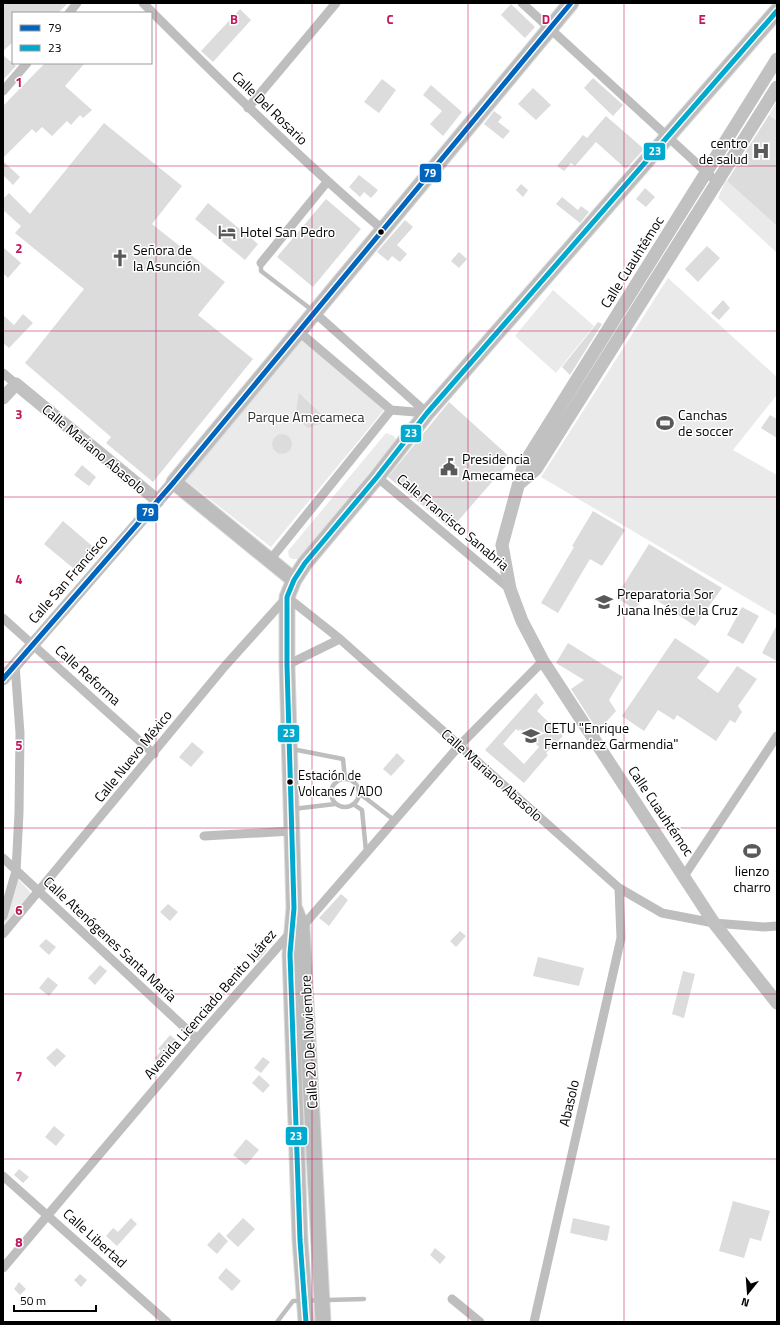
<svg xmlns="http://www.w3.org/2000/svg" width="780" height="1325" font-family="'Titillium Web',sans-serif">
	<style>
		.green { fill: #eaeaea }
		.building { fill: #dcdcdc; fill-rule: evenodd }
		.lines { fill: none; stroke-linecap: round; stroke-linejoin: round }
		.primary-casing { stroke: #dbdbdb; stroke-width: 17 }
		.lane { stroke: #bebebe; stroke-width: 4.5 }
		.street { stroke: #bebebe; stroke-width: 9 }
		.secondary { stroke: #c1c1c1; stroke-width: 13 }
		.primary { stroke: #bdbdbd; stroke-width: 15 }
		.bus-1-casing { stroke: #fff; stroke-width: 8 }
		.bus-2-casing { stroke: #fff; stroke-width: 8 }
		.bus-1 { stroke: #0065bd; stroke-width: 5 }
		.bus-2 { stroke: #00a9ce; stroke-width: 5 }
		.grid { fill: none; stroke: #c2185b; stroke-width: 1; stroke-opacity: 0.55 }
		.bus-dot { fill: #000; stroke: #fff; stroke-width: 1.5 }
		.labels { text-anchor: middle; stroke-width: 3; stroke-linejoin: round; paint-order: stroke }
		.bus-label { font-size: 13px; fill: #000; stroke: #fff; text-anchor: start }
		.street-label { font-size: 14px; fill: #000; stroke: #fff }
		.poi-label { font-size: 14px; fill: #000; stroke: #fff; text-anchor: start }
		.park-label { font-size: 14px; fill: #2f2f2f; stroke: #fff }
		.grid-label { font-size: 13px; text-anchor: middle; font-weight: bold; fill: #c2185b; stroke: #fff; stroke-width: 3; stroke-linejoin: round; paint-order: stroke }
		.line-badge { stroke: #fff; stroke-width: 1.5 }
		.badge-label { font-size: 11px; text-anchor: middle; font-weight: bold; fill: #fff }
	</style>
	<rect width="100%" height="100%" fill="#fff"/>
	<path class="green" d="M777,101v20l-8,-6z
		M726,180l51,46v27l-59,-55z
		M668,278l109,99 -1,19 -43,54 44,25v141l-236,-139z
		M553,290l41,36 -38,47 -41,-37z
		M299,337l85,73 -113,137 -87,-68z
		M386,433l8,3 2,4 -98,119h-6l-3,-2 -1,-6z
		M17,878l16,17 -30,37v-11z"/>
	<path class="building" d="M3,3h65l-10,10h-45v29l-10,9z
		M511,4l24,23 -10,11 -24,-23z
		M240,9l11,11 -38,42 -12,-11z
		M3,55l13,11 -13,14z
		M45,63h40l-20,23 27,24 -9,8 -3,-3 -9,10 -4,-4 -15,15 -10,-9 -6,6 -4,-4 -29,29v-52z
		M593,78l30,27 -10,11 -29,-28z
		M382,79l14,11 -17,23 -15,-11z
		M431,85l31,27 -19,24 -13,-12 12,-13 -19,-16z
		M533,88l18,17 -15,15 -18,-16z
		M494,111l8,6 -4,5 12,9 -7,8 -19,-15z
		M769,115l8,6v105l-50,-45z
		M606,116l38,33 -18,20 -30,-27 -21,24 -4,-3 -7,8 -7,-5 26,-31 4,3z
		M104,123l78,63 -30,38 73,58 -27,33 55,44 -100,123 -47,-39 5,-6 -86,-74 59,-74 -69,-56 6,-7 -18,-16v-11l6,-6 21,21z
		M3,161l17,16 -7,8 -10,-10z
		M359,175l19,15 -7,8 -7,-6 -4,5 -11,-10z
		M521,184l7,6 -5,7 -7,-7z
		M645,188l10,9 -9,10 -10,-8z
		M562,197l16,13 3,-4 8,6 -9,11 -24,-19z
		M326,199l35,30 -48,58 -36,-30z
		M208,203l50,41 -13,16 -50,-41z
		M405,220l8,7 -16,18 10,9 -7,8 -8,-6 -4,5 -11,-9z
		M707,246l13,12 -22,24 -13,-13z
		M3,247l18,16 -13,15 -5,-5z
		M459,252l8,7 -8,9 -8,-7z
		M723,300l7,8 -11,12 -8,-7z
		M23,314l10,9 -24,25 -6,-5v-28l11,10z
		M598,322l4,2 -32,51 -8,-8z
		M299,393l29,28 -20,7 -13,-11z
		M449,402l63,57 -61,70 -63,-52z
		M770,415l7,4v19l-16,-10z
		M272 444a10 10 0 1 1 20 0a10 10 0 1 1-20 0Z
		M82,465l14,12 -7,9 -15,-11z
		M593,511l32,19 -23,36 -12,-7 -32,54 -17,-10 33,-56 -2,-1z
		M63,521l35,30 -19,22 -35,-29z
		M649,544l73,44 -27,38 -49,-33 -11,17 -19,-13z
		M742,607l17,9 -16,28 -16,-9z
		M777,625v36l-15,-8z
		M675,638l35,23 -13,17 21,15 19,-27 20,13 -19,27 4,6 -7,11 -5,-3 -14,21 -39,-26 -3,5 -16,-10 -14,21 -22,-15z
		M568,643l55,34 -14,23 7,11 -18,20 -27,-42 13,-9 -28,-17z
		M536,693l8,10 -7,8 26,25 -17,17 2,2 -24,28 -39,-33zM516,729l3,2 1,-2 19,18 -15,17 -21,-20z
		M192,742l12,10 -13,15 -12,-10z
		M397,753l8,8 -14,15 -8,-7z
		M341,894l7,6 -19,26 -10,-8z
		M168,904l10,8 -8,9 -10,-9z
		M460,931l6,5 -10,11 -6,-6z
		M46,939l10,8 -7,8 -10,-9z
		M264,947l3,3 -9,11 -4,-4z
		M538,957l46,11 -5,18 -46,-10z
		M100,965l7,6 -12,14 -7,-7z
		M683,971l12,3 -11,44 -12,-4z
		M48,977l10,8 -9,11 -10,-8z
		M170,1035l12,10 -18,20 -9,-7 6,-7 -3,-2z
		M57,1048l9,8 -11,11 -9,-9z
		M263,1057l7,5 -9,11 -7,-5z
		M259,1075l11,10 -7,8 -11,-10z
		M54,1126l11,9 -9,11 -11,-9z
		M246,1139l13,11 -13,15 -13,-10z
		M19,1169l10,8 -6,6 -9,-8z
		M733,1201l37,10 -9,30 -11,-3 -6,20 -25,-7z
		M131,1218l6,6 -20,22 -11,-10 7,-8 5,4z
		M243,1218l12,11 -17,18 -12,-11z
		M573,1218l37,8 -3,15 -37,-8z
		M219,1232l9,9 -11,13 -10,-9z
		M435,1248l11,9 -6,7 -10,-9z
		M226,1268l15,13 -9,10 -14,-13z
		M80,1274l7,6 -6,7 -7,-7z
		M19,1282l7,7 -6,6 -6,-6z"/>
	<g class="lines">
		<g class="primary-casing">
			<path id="primary" d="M294,580l-120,-98 397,-479
				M295,909l7,18 21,395
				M306,1322l-6,-82 -10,-286 4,-46 -7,-243v-68l7,-17 11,-17 72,-86 50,-64 350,-402"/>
		</g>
		<path class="lane" d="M261,263v8l51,39
			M292,749l51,10 2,20
			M331 793a14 14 0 1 1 28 0a14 14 0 1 1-28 0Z
			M359,793l35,27
			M353,804l9,6 4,41
			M293,809l42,-5
			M277,1322l16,-21 71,-2"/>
		<path class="street" d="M143,3c78,78 156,155 239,226
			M522,3l195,179
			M69,13l8,-10
			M3,91l24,-28
			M248,108l88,-105
			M261,263l66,-81
			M314,312l113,101
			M298,331l93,79 36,3
			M3,373l13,11
			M377,477l133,112
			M270,560l121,-150
			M3,618l151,136
			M287,665l53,-26
			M204,836l88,-5
			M3,858l194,181
			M684,876l93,-140
			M3,916l13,-45 3,-58 1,-80 -5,-68
			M3,934l222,-268 62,-69 53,42 279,249 43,25 52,10 50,4 13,-1
			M3,1176l164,146
			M3,1268l194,-229 94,-107 11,-5 157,-181 84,-85
			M452,1299l28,23
			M534,1322l87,-384 -2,-50"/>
		<path class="secondary" d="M777,59l-253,405 -22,81 8,44 12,32 21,40 171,262 63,80
			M3,398l13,-14 142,117
			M520,483l16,-14 241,-382
			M3,679l171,-197"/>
		<use href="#primary" class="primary"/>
		<g class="bus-1-casing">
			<path id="bus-1" d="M3,679l171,-197 397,-479"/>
		</g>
		<g class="bus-2-casing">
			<path id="bus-2" d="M306,1322l-6,-82 -10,-286 4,-46 -7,-243v-68l7,-17 11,-17 72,-86 50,-64 350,-402"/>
		</g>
		<use href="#bus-1" class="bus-1"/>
		<use href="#bus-2" class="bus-2"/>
	</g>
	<path class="grid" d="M156,3v1319M312,3v1319M468,3v1319M624,3v1319M3,166h774M3,331h774M3,497h774M3,662h774M3,828h774M3,994h774M3,1159h774"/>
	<defs>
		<g id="hospital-bare" transform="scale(1.38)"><path d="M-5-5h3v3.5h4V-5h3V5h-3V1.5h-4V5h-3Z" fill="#595959" stroke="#fff" stroke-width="2.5" paint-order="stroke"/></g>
		<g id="hotel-bare" transform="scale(1.38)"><path d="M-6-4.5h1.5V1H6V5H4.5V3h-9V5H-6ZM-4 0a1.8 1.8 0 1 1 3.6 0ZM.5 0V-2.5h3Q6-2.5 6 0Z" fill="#595959" stroke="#fff" stroke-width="2.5" paint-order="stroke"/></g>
		<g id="church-bare" transform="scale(1.38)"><path d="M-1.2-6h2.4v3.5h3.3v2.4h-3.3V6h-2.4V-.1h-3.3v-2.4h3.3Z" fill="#595959" stroke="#fff" stroke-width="2.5" paint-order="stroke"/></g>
		<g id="stadium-bare" transform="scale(1.38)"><path d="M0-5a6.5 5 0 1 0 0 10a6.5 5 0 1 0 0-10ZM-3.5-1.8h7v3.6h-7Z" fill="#595959" stroke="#fff" stroke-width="2.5" paint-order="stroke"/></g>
		<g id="civic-bare" transform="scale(1.38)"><path d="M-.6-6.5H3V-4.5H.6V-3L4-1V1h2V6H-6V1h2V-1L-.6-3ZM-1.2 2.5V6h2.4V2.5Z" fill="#595959" stroke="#fff" stroke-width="2.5" paint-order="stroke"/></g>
		<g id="school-bare" transform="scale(1.38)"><path d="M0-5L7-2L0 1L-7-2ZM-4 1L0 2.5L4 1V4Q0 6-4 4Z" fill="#595959" stroke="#fff" stroke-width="2.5" paint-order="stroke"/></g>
		<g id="university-bare" transform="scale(1.38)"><path d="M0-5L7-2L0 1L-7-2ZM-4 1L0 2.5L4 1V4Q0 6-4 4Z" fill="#595959" stroke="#fff" stroke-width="2.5" paint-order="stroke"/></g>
	</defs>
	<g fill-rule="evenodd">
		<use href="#hospital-bare" x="761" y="151"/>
		<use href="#hotel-bare" x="227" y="232"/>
		<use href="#church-bare" x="120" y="258"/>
		<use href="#stadium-bare" x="665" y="423"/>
		<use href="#civic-bare" x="449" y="467"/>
		<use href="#school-bare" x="604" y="602"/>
		<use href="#university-bare" x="531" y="736"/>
		<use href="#stadium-bare" x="752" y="851"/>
	</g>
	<g class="bus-dot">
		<circle cx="381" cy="232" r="3.5"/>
		<circle cx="290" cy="782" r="3.5"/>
	</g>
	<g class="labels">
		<g class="bus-label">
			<text x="298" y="780">Estación de<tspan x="298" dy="16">Volcanes / ADO</tspan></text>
		</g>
		<g class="street-label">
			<text transform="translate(270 108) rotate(44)" y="5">Calle Del Rosario</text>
			<text transform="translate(632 262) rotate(-58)" y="5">Calle Cuauhtémoc</text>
			<text transform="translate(94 449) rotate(40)" y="5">Calle Mariano Abasolo</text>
			<text transform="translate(453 522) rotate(40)" y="5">Calle Francisco Sanabria</text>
			<text transform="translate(68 579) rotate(-49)" y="5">Calle San Francisco</text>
			<text transform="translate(88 675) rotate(42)" y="5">Calle Reforma</text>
			<text transform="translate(133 756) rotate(-51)" y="5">Calle Nuevo México</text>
			<text transform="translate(492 775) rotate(42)" y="5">Calle Mariano Abasolo</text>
			<text transform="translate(661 811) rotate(56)" y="5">Calle Cuauhtémoc</text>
			<text transform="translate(110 939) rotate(43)" y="5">Calle Atenógenes Santa María</text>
			<text transform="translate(210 1004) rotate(-49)" y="5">Avenida Licenciado Benito Juárez</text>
			<text transform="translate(309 1042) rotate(-93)" y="5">Calle 20 De Noviembre</text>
			<text transform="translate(569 1103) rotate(-77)" y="5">Abasolo</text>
			<text transform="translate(95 1238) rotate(42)" y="5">Calle Libertad</text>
		</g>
		<g class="poi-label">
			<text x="748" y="148" text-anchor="end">centro<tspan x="748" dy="16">de salud</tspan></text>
			<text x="240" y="237">Hotel San Pedro</text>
			<text x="133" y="255">Señora de<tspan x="133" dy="16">la Asunción</tspan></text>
			<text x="678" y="420">Canchas<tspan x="678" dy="16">de soccer</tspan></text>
			<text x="462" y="464">Presidencia<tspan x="462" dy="16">Amecameca</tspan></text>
			<text x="617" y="599">Preparatoria Sor<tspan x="617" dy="16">Juana Inés de la Cruz</tspan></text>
			<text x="544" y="733">CETU "Enrique<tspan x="544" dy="16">Fernandez Garmendia"</tspan></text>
			<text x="752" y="876" text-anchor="middle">lienzo<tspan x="752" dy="16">charro</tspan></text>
		</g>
		<g class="park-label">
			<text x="306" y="422">Parque Amecameca</text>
		</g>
	</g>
	<g class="grid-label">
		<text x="234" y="24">B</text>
		<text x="390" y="24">C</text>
		<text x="546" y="24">D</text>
		<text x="702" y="24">E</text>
		<text x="19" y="87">1</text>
		<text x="19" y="253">2</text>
		<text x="19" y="419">3</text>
		<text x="19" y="584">4</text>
		<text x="19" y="750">5</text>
		<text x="19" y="915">6</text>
		<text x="19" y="1081">7</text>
		<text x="19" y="1247">8</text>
	</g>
	<g class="line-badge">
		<rect x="643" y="142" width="23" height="19" rx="4" fill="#00a9ce"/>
		<rect x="419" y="163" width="23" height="20" rx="4" fill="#0065bd"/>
		<rect x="400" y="424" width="22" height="19" rx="4" fill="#00a9ce"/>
		<rect x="136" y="503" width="23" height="19" rx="4" fill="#0065bd"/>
		<rect x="277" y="724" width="23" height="19" rx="4" fill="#00a9ce"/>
		<rect x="285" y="1126" width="23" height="20" rx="4" fill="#00a9ce"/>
	</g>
	<g class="badge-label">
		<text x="655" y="155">23</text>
		<text x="430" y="177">79</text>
		<text x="411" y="437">23</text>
		<text x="148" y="516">79</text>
		<text x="289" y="737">23</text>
		<text x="296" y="1140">23</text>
	</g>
	<rect width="780" height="1325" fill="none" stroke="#000000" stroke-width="8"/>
	<rect x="12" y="12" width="140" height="52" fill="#ffffff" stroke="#999999"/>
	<rect x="20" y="25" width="20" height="6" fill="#0065bd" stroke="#999999"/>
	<text x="48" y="32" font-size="12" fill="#000000">79</text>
	<rect x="20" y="45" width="20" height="6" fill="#00a9ce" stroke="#999999"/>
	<text x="48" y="52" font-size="12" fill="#000000">23</text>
	<g transform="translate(748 1293) rotate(197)" stroke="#ffffff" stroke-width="3" paint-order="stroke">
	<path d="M0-3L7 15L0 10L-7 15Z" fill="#000000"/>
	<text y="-6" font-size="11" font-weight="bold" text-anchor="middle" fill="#000000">N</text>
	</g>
	<path d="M14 1305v6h82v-6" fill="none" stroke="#000000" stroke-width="2"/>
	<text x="20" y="1305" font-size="12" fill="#000000" stroke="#ffffff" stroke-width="3" paint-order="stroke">50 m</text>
</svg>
